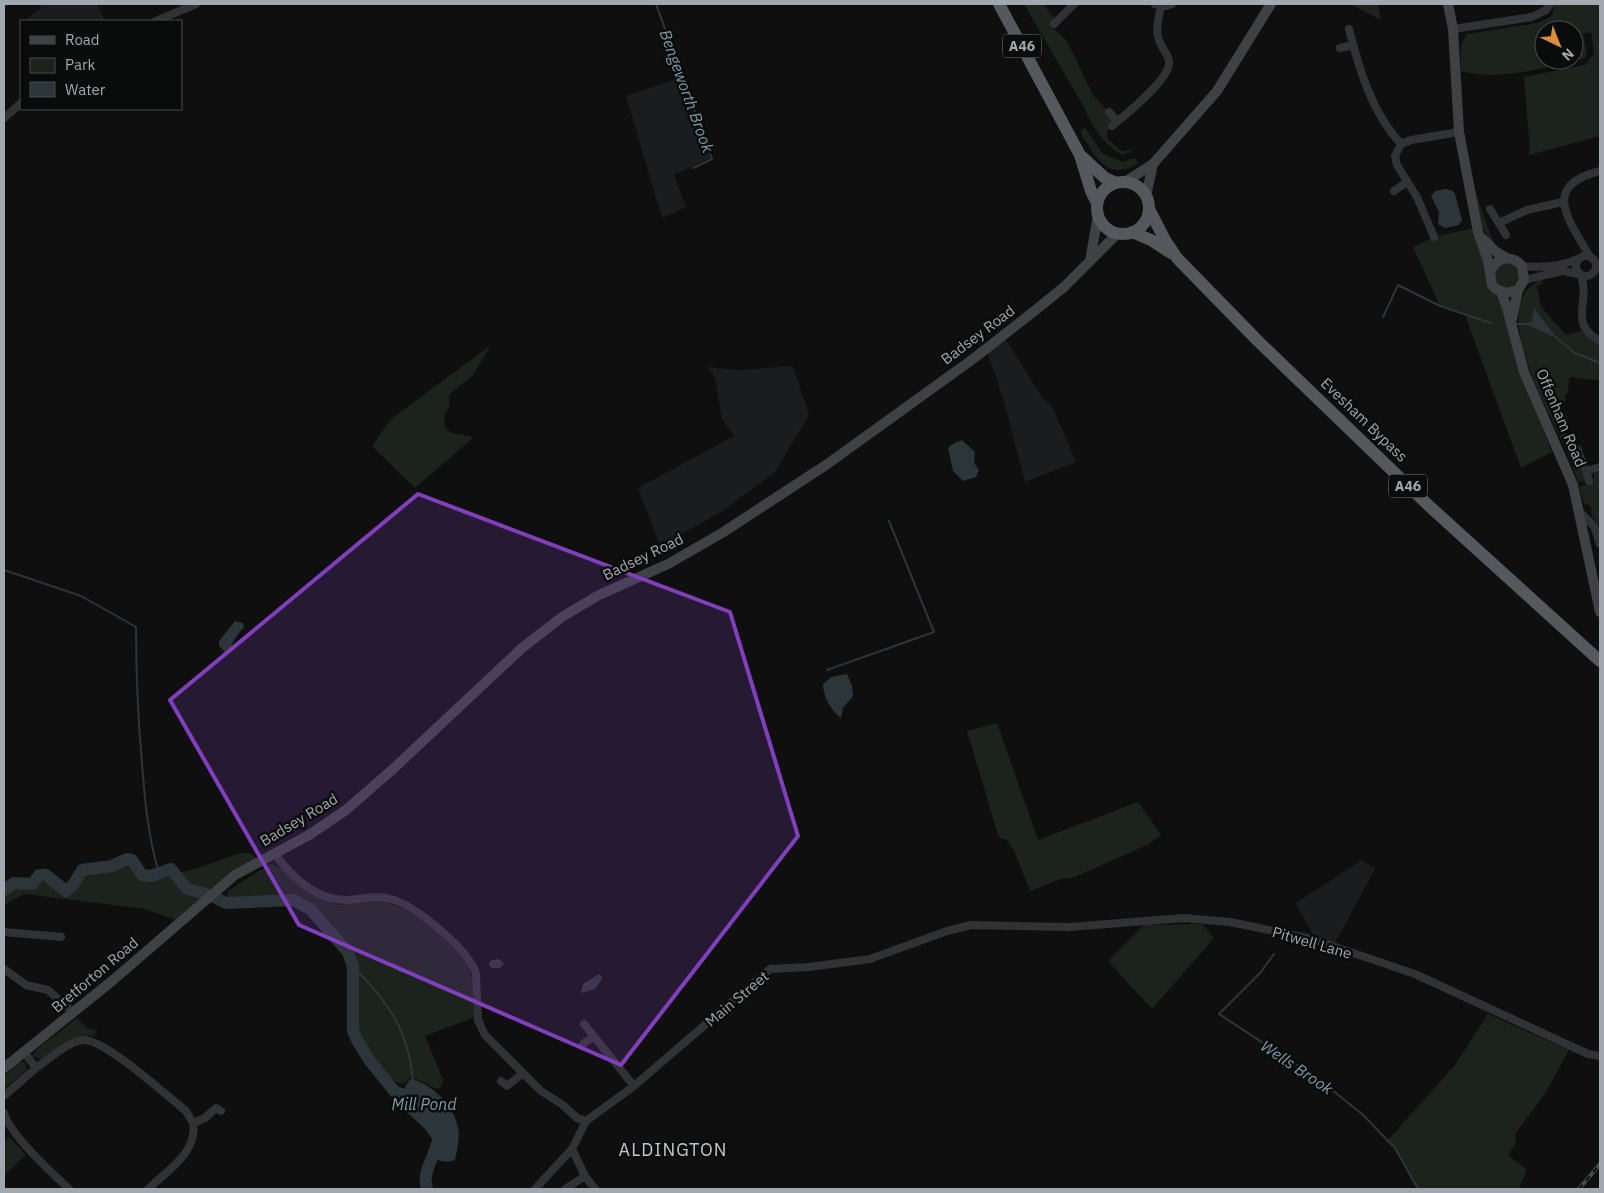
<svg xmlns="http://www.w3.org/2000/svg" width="1604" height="1193" font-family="'IBM Plex Sans',sans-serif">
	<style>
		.built { fill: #1b1c1d }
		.green { fill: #1c231c; fill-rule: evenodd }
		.water { fill: #2c3539 }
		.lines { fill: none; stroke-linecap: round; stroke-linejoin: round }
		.stream { stroke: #2c3539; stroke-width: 2 }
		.river { stroke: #2c3539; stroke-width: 12 }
		.minor { stroke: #313235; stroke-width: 8 }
		.secondary { stroke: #3f4145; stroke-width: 10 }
		.trunk { stroke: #55585c; stroke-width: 12 }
		.rail-casing { stroke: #484a4e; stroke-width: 4 }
		.rail { stroke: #0a0b0b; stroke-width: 2; stroke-dasharray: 5.5; stroke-linecap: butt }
		.marked { fill: #813fbd; fill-opacity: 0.2; stroke: #813fbd; stroke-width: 4; stroke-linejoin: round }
		.labels { text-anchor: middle; stroke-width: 5; stroke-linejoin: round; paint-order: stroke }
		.shield { fill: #0a0b0b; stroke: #74797e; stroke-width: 1 }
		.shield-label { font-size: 14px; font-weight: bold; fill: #a2a8b0 }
		.street-label { font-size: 15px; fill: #a2a8b0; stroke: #0a0b0b }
		.water-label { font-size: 16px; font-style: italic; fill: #7c9aa8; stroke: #0a0b0b }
		.quarter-label { font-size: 18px; letter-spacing: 1px; fill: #c2c7cc; stroke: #0a0b0b }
	</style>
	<rect width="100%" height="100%" fill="#0f0f10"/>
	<path class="built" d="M40,4h57l8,17h-81l17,-13z
		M680,78l30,80 -36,17 12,32 -24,11 -36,-122z
		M1005,338l37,59 10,9 24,56 -51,20 -22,-84 -16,-47z
		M793,366l16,49 -34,57 -54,40 -61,34 -22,-58 96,-52 -12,-17 -7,-41 -8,-11 32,3z
		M1362,860l13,9 -40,74 -21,-6 -18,-34z"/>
	<path class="green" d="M1024,4h19l12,15 -4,7 16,15 26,54 15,16 5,10 -5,9 -1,8 14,13 15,-2 -14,6c-18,-11 -30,-28 -38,-48z
		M1350,4h28l3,16z
		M1554,4h46v132l-71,19 1,-5 -6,-73 61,-12 9,-11 -3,-22 -8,2 4,20 -3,5c-40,8 -82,23 -123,12v-26l6,-11 71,-11 14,-7zM1544,30h30v30h-30z
		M1085,128l18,26 20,8 11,-4 4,4 -1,2c-30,17 -40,-6 -55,-28l-1,-6z
		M1470,177l25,70 -15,-23z
		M1473,228l13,39v14l15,20 22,76 29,75 -31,16 -56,-153 -25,-9 -27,-59 21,-10z
		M1494 276a13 13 0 1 1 26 0a13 13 0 1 1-26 0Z
		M1542,280v4l-5,2 4,21 25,28 15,-4 19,14v36l-29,-4 -2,2 -1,14 -3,1v9l-14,7 4,11h5l14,27 11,33 -7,1c-5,-14 -10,-29 -17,-43 -15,-32 -75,-140 -19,-159z
		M491,345l-18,30 -23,19 -1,13 -5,8 1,13 7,5 22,4 -59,51 -43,-42 19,-27z
		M1600,472v55l-8,-11 -1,-10 -7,-3 -5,-16 14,-4 1,-10z
		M997,723l41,117 100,-38 23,33 -12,9 -74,33 -14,2 -31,12 -16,-41 -8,-11 -7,-1 -32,-107z
		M241,853h9l6,5 -80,62 -31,-11 -121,-15 -20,11v-15l10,-7 19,1 6,-9h7l20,16 7,-6 9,-15 30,-4 15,-7 5,1 10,15 9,1 20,-7 5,4c23,-3 43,-14 65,-20z
		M270,864c24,5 37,31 61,39 16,5 32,-4 49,-2 24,3 79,40 88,63 6,18 6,35 7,53l-50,19 18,44 -3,9c-11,-1 -20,-12 -31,-11l-4,5h-7l-9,-6 -15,-18 -16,-28 1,-20 -6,-19v-25l-5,-15 -38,-43 -17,-9h-24l-28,4 -14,-8 1,-5z
		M1203,924l11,14 -62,71 -44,-48 36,-36z
		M1488,1014l81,36 -23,42 -31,42 1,9 -8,12 19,15 -7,16 1,3h-103l-23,-41 -7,-8 67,-75z
		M77,1018l9,10 11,3 -4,5c-21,-3 -35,12 -51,23l-10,-3 5,-7z
		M19,1062h6l2,8 -23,19v-13z
		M9,1137l17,18 -22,21v-34z"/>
	<path class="water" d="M1446,189l7,2 2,3 7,26 -3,5 -14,3 -7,-4 1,-12 -8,-16 4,-5z
		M1534,308l20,26 -2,2 -24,-11v-2l4,-1z
		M962,440l13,12 -1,11 5,7 -3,7 -13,4 -10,-10 -5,-23 6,-5z
		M235,621l8,2 1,4 -9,11 -6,14h-4l-6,-6v-5z
		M847,674l5,12 1,10 -10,12 -2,10c-10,-7 -18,-22 -18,-34l8,-7z
		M497,959l4,1 3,4 -4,4h-8l-3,-3 1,-4z
		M599,974l4,4 -8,11 -14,4 2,-9z
		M410,1079c21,3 45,28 48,49 2,9 -1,23 -3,32 -10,3 -18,2 -25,-6l4,-7 -3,-10 -6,-8 -33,-31 6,-10 6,1z"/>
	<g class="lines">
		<path class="stream" d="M656,4l56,155 -19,9
			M1383,317l15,-32 42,21 51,17
			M1516,324h13
			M1553,335l22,18 25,10
			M4,570l77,26 55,31c0,46 2,91 6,137 3,37 6,73 17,109
			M827,670l107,-38 -45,-111
			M1274,954l-14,19 -41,41 102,67 41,33 33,34 23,41
			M353,967c35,34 55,63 60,113"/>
		<path class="river" d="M4,890l10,-7 19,1 6,-9h7l20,16 7,-6 9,-15 30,-4 15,-7 5,1 10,15 9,1 20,-7 16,20 23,6 16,8 67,-3 17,9 38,43 5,15v64l4,9 13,21 25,31 16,5
			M427,1189c-5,-17 6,-29 10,-45"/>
		<path class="minor" d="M1155,4l11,2 6,-2
			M156,21l40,-17
			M1054,24l20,-20
			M1349,29c10,40 23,84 52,115
			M1453,29l79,-12 14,-7 4,-6
			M1340,48l13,-3
			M1109,112l8,9
			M4,118l17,-15
			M1112,126c13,-11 60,-48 57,-65 -1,-7 -8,-14 -10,-21 -4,-10 0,-23 2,-34
			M1394,191l13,-9
			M1490,209l16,26
			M1499,223l28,-13 36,-8
			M1434,237l-17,-40 -20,-32 -2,-9 6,-12 10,-4 48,-8
			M1576 266a10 10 0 1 1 20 0a10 10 0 1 1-20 0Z
			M1590,257c-20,-36 -51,-71 10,-86
			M1522,266c20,2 38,1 56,-7
			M1581,276c10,25 -14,48 19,65
			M1524,280l38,-9 16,3
			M1577,449l9,22
			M1589,481l-3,-10 14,-4
			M1580,512l14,14 6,18
			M274,853c17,23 43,49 75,47 13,-1 28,-5 42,-1 25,7 76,49 85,74l2,47 7,15 56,56 22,14 14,13 9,3
			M4,932l57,5
			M4,969l22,16 22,5 26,23
			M584,1024l50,62
			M583,1044l11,-8
			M24,1052l12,16c13,-9 30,-25 46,-28 21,-3 85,56 104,71l7,12 12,-5 11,-10 5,3
			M501,1081l6,5 16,-13
			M4,1096l32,-28
			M4,1113c6,22 48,60 65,76
			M586,1121l48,-35 136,-117 39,-2 61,-8 77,-28 24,-6 98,2 115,-9 46,4 82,17 103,35 173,80 12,2
			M572,1149l13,27 10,13
			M148,1189c19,-18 50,-37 45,-66
			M535,1189l37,-40 14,-28
			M565,1189l20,-13"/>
		<path class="secondary" d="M1448,4l5,25 6,103 19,100 10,29 4,24 4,4 10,4 12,-3 6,-10 -2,-14c-11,-13 -27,-8 -32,7
			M1125,182l28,-18 64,-73 54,-87
			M1146,196l7,-32
			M1483,239l13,13 11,6
			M1090,261l8,-46
			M1501,292l6,16 17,64 49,113 27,127
			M1512,319l6,-29
			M4,1068l108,-87 123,-106 74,-40 37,-25 47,-41 129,-121 40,-31 35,-21 71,-32 54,-31 104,-68 147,-106 60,-47 31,-25 54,-54"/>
		<path class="trunk" d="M999,4l81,151 11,36 6,12
			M1080,155l25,23 11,5
			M1097 208a26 26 0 1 1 52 0a26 26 0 1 1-52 0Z
			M1149,209l16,31 12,18 81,83 169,163 173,157
			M1132,232l19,8 20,13"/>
		<g class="rail-casing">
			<path id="rail" d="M1579,1189l21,-25"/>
		</g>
		<use href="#rail" class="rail"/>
	</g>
	<path class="marked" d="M418,494l312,118 68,224 -177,229 -322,-140 -129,-225z"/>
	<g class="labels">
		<g class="shield">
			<rect x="1003" y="34.5" width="38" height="23" rx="4"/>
			<rect x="1389" y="474.5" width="38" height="23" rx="4"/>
		</g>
		<g class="shield-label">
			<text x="1022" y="51">A46</text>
			<text x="1408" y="491">A46</text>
		</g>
		<g class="street-label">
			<text transform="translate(978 335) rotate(-37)" y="5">Badsey Road</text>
			<text transform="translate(1561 418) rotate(67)" y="5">Offenham Road</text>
			<text transform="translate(1364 420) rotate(44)" y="5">Evesham Bypass</text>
			<text transform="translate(643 557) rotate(-26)" y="5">Badsey Road</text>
			<text transform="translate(299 820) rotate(-31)" y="5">Badsey Road</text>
			<text transform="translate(1312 943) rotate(16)" y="5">Pitwell Lane</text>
			<text transform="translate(95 975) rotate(-40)" y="5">Bretforton Road</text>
			<text transform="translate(737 999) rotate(-40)" y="5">Main Street</text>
		</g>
		<g class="water-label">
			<text transform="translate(687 91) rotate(70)" y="6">Bengeworth Brook</text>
			<text transform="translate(1297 1067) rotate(34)" y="6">Wells Brook</text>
			<text x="424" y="1110">Mill Pond</text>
		</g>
		<g class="quarter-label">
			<text x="673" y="1156">ALDINGTON</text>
		</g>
	</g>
	<rect width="1604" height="1193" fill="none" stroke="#a2a8b0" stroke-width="10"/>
	<rect x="20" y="20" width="162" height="90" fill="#0a0b0b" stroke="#474a4d"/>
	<rect x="30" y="36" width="25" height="8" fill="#3f4145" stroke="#474a4d"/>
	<text x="65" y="45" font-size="15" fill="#a2a8b0">Road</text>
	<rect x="30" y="58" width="25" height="15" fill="#1c231c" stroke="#474a4d"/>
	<text x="65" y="70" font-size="15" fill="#a2a8b0">Park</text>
	<rect x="30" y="82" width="25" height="15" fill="#2c3539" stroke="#474a4d"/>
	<text x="65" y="95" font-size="15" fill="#a2a8b0">Water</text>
	<g transform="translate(1559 45) rotate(137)"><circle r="24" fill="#0a0b0b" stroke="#474a4d"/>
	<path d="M0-4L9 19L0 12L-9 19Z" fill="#dc8e3c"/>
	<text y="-8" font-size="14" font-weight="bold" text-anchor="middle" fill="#a2a8b0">N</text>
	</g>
</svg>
